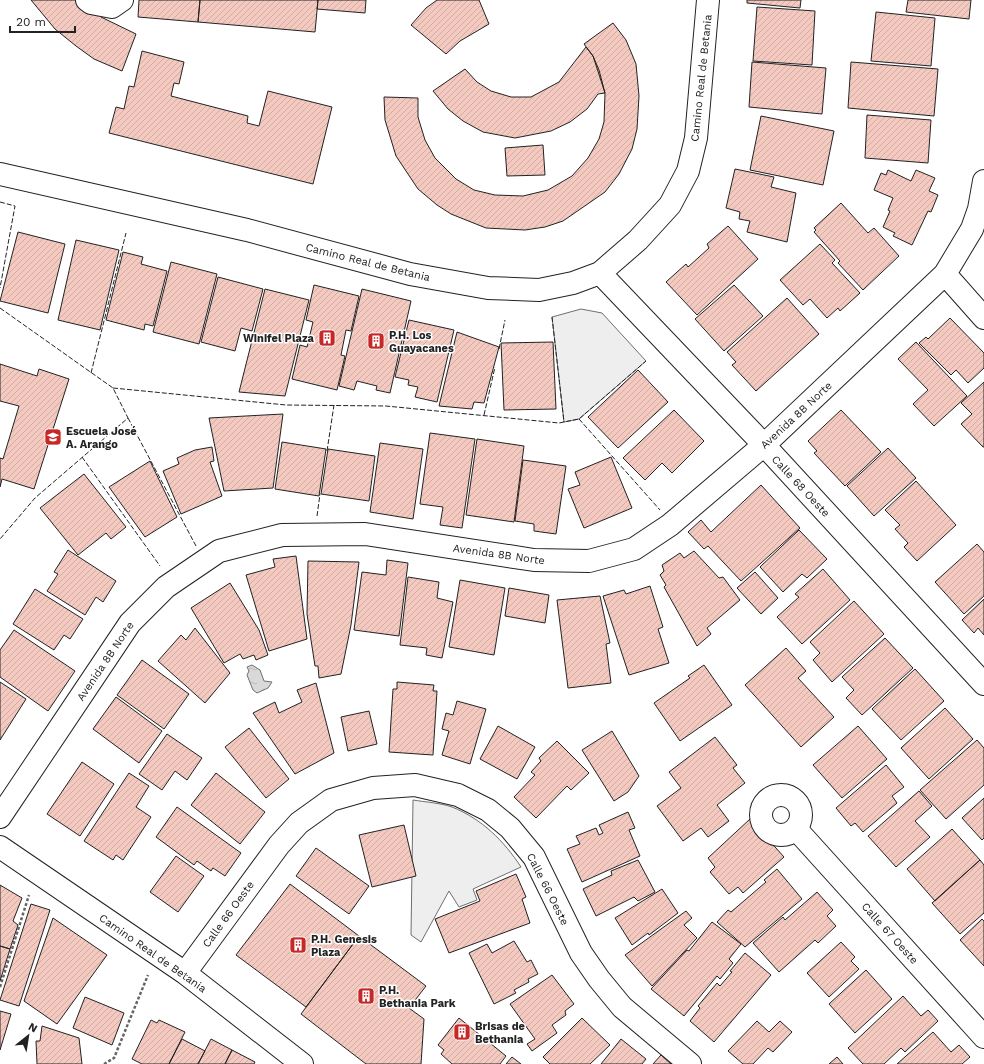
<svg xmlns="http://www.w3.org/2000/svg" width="984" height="1064" font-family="'Work Sans',sans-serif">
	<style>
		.green { fill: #eee; stroke: #6f6f6f }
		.water { fill: url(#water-ripples); stroke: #6f6f6f }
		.building { fill: url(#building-hatch); stroke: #222 }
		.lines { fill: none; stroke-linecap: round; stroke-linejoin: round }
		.minor-casing { stroke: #222; stroke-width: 24 }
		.path { stroke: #646464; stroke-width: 2.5; stroke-dasharray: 3 2; stroke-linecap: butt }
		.minor { stroke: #fff; stroke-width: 22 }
		.fence { stroke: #222; stroke-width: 1; stroke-dasharray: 5 2; stroke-linecap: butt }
		.labels { text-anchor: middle; stroke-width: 3; stroke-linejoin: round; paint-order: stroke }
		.street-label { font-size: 11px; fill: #222; stroke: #fff }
		.poi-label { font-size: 11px; font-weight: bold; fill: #222; stroke: #fff; text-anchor: start }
	</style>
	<defs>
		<pattern id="water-ripples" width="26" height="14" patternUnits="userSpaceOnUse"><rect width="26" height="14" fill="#d9d9d9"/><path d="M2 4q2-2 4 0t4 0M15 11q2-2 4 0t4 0" fill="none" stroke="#bababa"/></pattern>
		<pattern id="building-hatch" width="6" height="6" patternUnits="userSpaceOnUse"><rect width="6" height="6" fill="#f3c9c0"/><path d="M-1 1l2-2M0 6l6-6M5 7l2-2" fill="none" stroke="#d0aca5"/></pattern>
	</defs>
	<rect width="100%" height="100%" fill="#fff"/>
	<path class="green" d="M581,309l21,4 44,48 -67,58 -15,3 -12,-105z
		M413,800c12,2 28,3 39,7 30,12 52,34 69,60l-48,22 4,11 -18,7 -10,-16 -28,51 -10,-7z"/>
	<path class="water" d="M252,665l8,5 4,11 8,1 -4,6 -11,5 -4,-3 -6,-15 2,-4 -2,-4z"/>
	<path class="building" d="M31,0h52l18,17 35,17 -14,37 -28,-12 -18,-13 -21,-17z
		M139,0h61l-2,22 -60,-5z
		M200,0h118l-3,32 -117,-10z
		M318,0h48l-1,13 -48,-4z
		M437,0h42l10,24 -29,17 -14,13 -35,-29 15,-17z
		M747,0h54l-1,8 -53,-5z
		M908,0h63l-2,19 -63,-7z
		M757,7l58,4 -3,54 -59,-4z
		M876,12l59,6 -4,48 -60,-5z
		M613,23l13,17 10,24 3,32 -2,33 -5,20 -13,25 -14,18 -42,29 -18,6 -20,3 -39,-2 -35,-14 -14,-9 -19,-16 -22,-33 -11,-36 -1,-23 34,1v19l7,23 10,18 21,21 18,11 21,5 28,1 25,-6 24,-14 16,-18 11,-19 5,-17 1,-29 -12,-37 -9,-12z
		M586,47l7,9 6,14 6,23 -7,1 -11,15 -17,13 -19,9 -36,7 -32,-6 -20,-11 -15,-12 -15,-18 32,-22 12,13 14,9 20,6h20l28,-15z
		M142,51l42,11 -5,22 -5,-1 -3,13 77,20 -1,7 12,3 9,-35 64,16 -19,77 -204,-51 7,-26 8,2 5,-23 5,1z
		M752,62l74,6 -4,46 -73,-7z
		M851,62l87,7 -4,47 -86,-8z
		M867,115l64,5 -3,43 -63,-5z
		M761,116l73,15 -11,54 -73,-15z
		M543,145l2,30 -38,1 -2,-28z
		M735,169l39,8 -3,10 25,6 -9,49 -40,-10 3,-11 -11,-2 1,-7 -14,-4z
		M888,170l23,11 5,-11 19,8 -6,13 9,4 -7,17 -3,-1 -16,34 -19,-9 2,-3 -12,-6 7,-16 -2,-1 5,-12 -19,-8 7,-17 5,2z
		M841,203l27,30 6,-5 25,28 -36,34 -25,-27 2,-2 -26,-29 2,-2 -2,-2z
		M728,226l30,33 -61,56 -31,-33 20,-18 2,3 21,-19 -2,-4z
		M18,232l47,12 -17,69 -48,-12z
		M76,240l43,10 -19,80 -42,-10z
		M820,244l15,16 -3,3 28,30 -20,18 -2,-3 -11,10 -17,-19 -7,6 -23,-25z
		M123,252l20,5 -2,7 26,7 -14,55 -8,-2 -1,6 -38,-10z
		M171,262l46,12 -18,70 -46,-12z
		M218,277l45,12 -11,42 -11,-3 -6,23 -34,-9z
		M314,285l45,11 -8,35 -5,-1 -5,25 4,1 -8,34 -45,-11 8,-34 7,2 6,-25 -7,-2z
		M734,285l29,31 -39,35 -29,-32z
		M265,289l44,11 -24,96 -46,-4z
		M362,289l49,12 -21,92 -14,-3 1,-4 -20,-5 -3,9 -15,-4z
		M787,298l32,36 -63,57 -24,-26 4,-3 -9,-10z
		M950,318l34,35v15l-16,15 -12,-13 -5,5 -32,-32 7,-6 2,2z
		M409,320l45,10 -17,72 -22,-5 3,-10 -10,-2 1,-5 -14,-3z
		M457,332l42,15 -15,56 -10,-1 -2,7 -33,-3z
		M553,342l3,67 -52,1 -3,-67z
		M916,342l51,54 -33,30 -21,-22 15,-14 -30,-31z
		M0,364l37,12 2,-7 30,10 -35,110 -32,-10 -2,8v-29l3,1 16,-53 -19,-5z
		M638,370l30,32 -50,46 -30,-31z
		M984,382v65h-1l-22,-23 11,-10 -11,-11z
		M674,410l30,31 -32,32 -10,-10 -17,17 -22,-22z
		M841,410l40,42 -36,34 -31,-33 3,-2 -9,-10z
		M283,414l-10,74 -49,3 -15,-73z
		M430,433l45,6 -13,89 -22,-3 3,-18 -23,-3z
		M477,439l47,7 -10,76 -48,-7z
		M282,442l44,7 -7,47 -44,-7z
		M380,443l43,6 -10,70 -43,-7z
		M212,447l2,14 -4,1 12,34 -41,18 -18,-43 16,-7 -2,-6 18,-8z
		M888,448l28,30 -42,38 -27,-30z
		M328,449l47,7 -6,45 -48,-7z
		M611,457l21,51 -48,20 -16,-39 12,-4 -5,-13z
		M523,460l43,6 -10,68 -22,-3v-7l-19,-3z
		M150,461l27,56 -32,20 -36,-50z
		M84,474l42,53 -15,12 -5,-6 -28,22 -38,-47z
		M916,481l40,44 -39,36 -13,-14 4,-4 -13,-14 5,-4 -15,-15z
		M761,485l39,43 -59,53 -33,-35 -4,3 -16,-17 13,-12 10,12z
		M799,530l28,29 -20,19 -5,-4 -19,18 -23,-25z
		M977,544l7,8v44l-20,18 -29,-32z
		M68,550l48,31 -13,21 -7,-5 -11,18 -38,-24 11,-17 -4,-2z
		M694,551l25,27 4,-1 17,23 -33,28 4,6 -14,12 -33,-59 2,-2 -6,-10 4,-4 -2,-6 18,-12 4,5z
		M296,556l11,83 -38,12 -23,-76 29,-8 -2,-8z
		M387,560l21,3 -9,73 -45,-6 8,-58 24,3z
		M308,561l51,1 -8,63 -10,49 -22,4 -1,-12h-3l-8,-52z
		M823,569l27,31 -48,44 -25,-27 22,-20 -4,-3z
		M755,572l23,26 -17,16 -24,-26z
		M408,577l31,5 -2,16 16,4 -11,56 -16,-3 1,-7 -27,-3z
		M460,580l45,8 -11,67 -45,-8z
		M230,583l29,47 9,25 -12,5 -2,-5 -11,4 -3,-5 -16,9 -33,-55z
		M650,586l13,41 -5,2 11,34 -40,12 -26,-79 21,-6 2,4z
		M509,588l40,7 -4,28 -40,-7z
		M35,589l48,30 -13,20 -6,-4 -10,15 -41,-26z
		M600,596l10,47 -4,1 5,39 -43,5 -11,-88z
		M984,599v36l-6,-7 -4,5 -12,-13z
		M854,601l30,33 -52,48 -19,-22 7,-7 -10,-11z
		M195,628l35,45 -25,30 -47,-42 23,-26 5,5z
		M14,630l61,41 -27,40 -48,-34v-27z
		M885,638l28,30 -51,47 -16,-17 8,-8 -12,-13z
		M786,648l20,23 -8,7 36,39 -33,30 -56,-62z
		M142,660l47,34 -25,35 -47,-34z
		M704,665l28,40 -52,36 -26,-38 36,-25 -2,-2z
		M915,669l29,32 -43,39 -29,-31z
		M0,682l26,17 -26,41z
		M397,682l37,3 -1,6h4l-4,64 -44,-3 4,-63h4z
		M316,683l18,70 -39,21 -42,-61 22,-11 4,11 23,-11 -5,-12z
		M116,697l46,34 -23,32 -46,-34z
		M457,701l29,8 -16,55 -28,-9 7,-24 -7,-2 4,-16 7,2z
		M945,708l28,31 -44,40 -28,-31z
		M369,711l8,33 -29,7 -7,-34z
		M498,726l37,21 -18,32 -37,-20z
		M858,726l29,33 -45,39 -29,-33z
		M249,728l40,51 -23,19 -41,-51z
		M612,731l27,45 -11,16 -14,9 -32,-51z
		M167,734l35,24 -15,22 -12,-9 -13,19 -23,-16z
		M715,737l22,28 -4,3 12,15 -28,22 12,16 -21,16 -7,-9 -18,13 -26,-35 24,-18 -12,-16z
		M977,740l7,8v37l-38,34 -26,-29z
		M557,741l32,32 -18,17 -4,-4 -31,32 -22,-21 21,-22 -4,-3 10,-11 -2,-3z
		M82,762l32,22 -34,52 -33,-22z
		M886,765l18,22 -12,9 5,7 -34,29 -8,-9 -4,3 -15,-18z
		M129,773l20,13 -13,21 15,10 -28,43 -7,-5 -3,5 -29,-19z
		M216,773l49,39 -25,32 -49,-39z
		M919,791l13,15 -17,15 15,16 -34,30 -28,-31z
		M984,798v40l-2,2 -20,-22z
		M177,807l64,46 -16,23 -12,-8 -2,3 -14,-10 -3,4 -38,-28z
		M628,812l7,16 -6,2 11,26 -58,26 -15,-33 13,-5 -4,-8 20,-8 3,7 4,-2 -4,-8z
		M750,819l34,38 -41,36 -5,-6 -9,7 -19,-22 5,-5 -7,-9z
		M404,825l12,51 -44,11 -13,-52z
		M952,829l28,31 -45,41 -28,-32z
		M316,848l53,38 -20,28 -53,-38z
		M176,856l28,20 -26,36 -28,-20z
		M638,860l17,32 -17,9 -4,-4 -38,19 -13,-27 29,-14 -1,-4z
		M980,860l4,5v48l-24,21 -28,-31z
		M777,869l25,30 -57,48 -28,-25 11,-12 3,2 35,-30 -2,-2z
		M516,874l10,23 -4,2 8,24 -81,30 -14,-34 45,-18 -4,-10z
		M290,884l69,52 -53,71 -70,-52z
		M0,885l22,13 -9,23 5,4 -8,24 -10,-3z
		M662,889l16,24 -29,22 -1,-2 -16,12 -17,-27z
		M817,892l16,18 -6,6 9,10 -18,17 -3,-3 -36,32 -26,-29 30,-26 2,3z
		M31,904l19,6 -31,96 -19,-6z
		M686,911l6,7 -8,7 13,13 -45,48 -27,-31z
		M53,918l54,37 -50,69 -33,-23z
		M982,919l2,2v45l-24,-26z
		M712,922l29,22 -12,15 4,4 -13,16 -3,-3 -33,40 -33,-27 36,-39 2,1z
		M359,936l67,50 -17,22 15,11 -3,45h-55l-65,-50z
		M514,941l13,21 4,-2 7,14 -10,5 1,3 -15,8 2,3 -22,11 -25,-51 18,-9 5,9z
		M841,942l14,15 -4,4 8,8 -30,28 -22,-24z
		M0,946l10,3 -10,32z
		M745,953l26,22 -57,67 -24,-21 10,-13 -2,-2 19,-23 3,3 12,-14 -2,-1z
		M866,970l26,29 -37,34 -26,-29z
		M552,975l22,29 -9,7 1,4 -14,10 5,8 -25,18 -5,-7 8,-5 -25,-35z
		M903,996l18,20 7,-6 10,11 -33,31 -4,-4 -17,16h-21l-15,-16z
		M85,997l39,16 -12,32 -39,-17z
		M0,1011l11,3 -11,36z
		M459,1018l47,38 -6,8h-48l-11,-10 3,-4 -6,-5z
		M582,1018l28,27 -20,19h-40l-7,-7z
		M151,1020l6,3 2,-3 26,12 -16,32h-27l-10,-5z
		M757,1021l12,11 11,-11 12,11 -19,20 -5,-4 -15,16h-10l-15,-13z
		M42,1026l37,12 3,26h-45l-1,-23h4z
		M933,1032l18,20 8,-7 11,12 -8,7h-65z
		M182,1039l23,12 -7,13h-29z
		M211,1039l21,11 -7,14h-27z
		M621,1039l25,20 -4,5h-41z
		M232,1050l23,12 -1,2h-29z
		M661,1055l10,9h-18z
		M512,1057l9,7h-15z
		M837,1057l6,7h-14z"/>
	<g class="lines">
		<g class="minor-casing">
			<path id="minor" d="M87,0l4,3 21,4 10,-7
				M0,174l247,56 163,44 78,14 51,2 34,-7 27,-10 38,-33 32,-35 18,-34 8,-33 12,-138
				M600,273l164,172 220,239
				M945,274l39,44
				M761 815a20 20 0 1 1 40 0a20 20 0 1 1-40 0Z
				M0,817l130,-194 36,-36 53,-36 63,-16 83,-1 169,26 55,1 45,-12 36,-24 94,-80 181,-171 27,-45 7,-20 5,-28
				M796,829l188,208
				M0,847l185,126 117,91
				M185,973l94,-128 20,-22 32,-23 42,-12 42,-3 43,10 30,15 22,18 24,29 47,96 18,26 23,28 68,57"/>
		</g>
		<path class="path" d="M0,987l29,-92
			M104,1064l10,-6 34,-83"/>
		<use href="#minor" class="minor"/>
		<path class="fence" d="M0,202l15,4 -15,82
			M0,308l113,80 15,30 -93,80 -35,41
			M552,317l12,105
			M499,349l6,-29
			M91,373l35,-140
			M113,388l173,17 100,1 173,17 20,-4 67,-58
			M484,415l11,-48
			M128,418l68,128
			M579,419l81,91
			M327,451l7,-46
			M82,457l78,109
			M317,516l3,-22"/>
	</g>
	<defs>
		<g id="building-square" transform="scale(0.9)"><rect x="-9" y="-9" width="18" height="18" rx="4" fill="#c62828" stroke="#fff"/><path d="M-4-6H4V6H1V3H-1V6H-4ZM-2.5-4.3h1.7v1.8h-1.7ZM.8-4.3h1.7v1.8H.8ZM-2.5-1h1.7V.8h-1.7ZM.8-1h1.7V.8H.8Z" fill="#fff"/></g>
		<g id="school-square" transform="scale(0.9)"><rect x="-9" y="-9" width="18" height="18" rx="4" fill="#c62828" stroke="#fff"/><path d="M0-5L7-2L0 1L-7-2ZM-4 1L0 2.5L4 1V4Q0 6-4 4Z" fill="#fff"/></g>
	</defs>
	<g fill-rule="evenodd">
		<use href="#building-square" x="327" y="338"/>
		<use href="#building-square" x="376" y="341"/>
		<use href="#school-square" x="53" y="437"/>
		<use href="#building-square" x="298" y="945"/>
		<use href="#building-square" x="366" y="996"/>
		<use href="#building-square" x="462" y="1032"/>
	</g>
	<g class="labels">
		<g class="street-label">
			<text transform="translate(701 78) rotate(-84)" y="4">Camino Real de Betania</text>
			<text transform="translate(368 262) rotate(14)" y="4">Camino Real de Betania</text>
			<text transform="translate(796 415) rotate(-43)" y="4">Avenida 8B Norte</text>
			<text transform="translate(801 486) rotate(47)" y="4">Calle 68 Oeste</text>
			<text transform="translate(499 554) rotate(8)" y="4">Avenida 8B Norte</text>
			<text transform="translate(105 661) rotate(-56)" y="4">Avenida 8B Norte</text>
			<text transform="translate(548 889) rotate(63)" y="4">Calle 66 Oeste</text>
			<text transform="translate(228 914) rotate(-54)" y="4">Calle 66 Oeste</text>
			<text transform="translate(890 933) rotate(48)" y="4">Calle 67 Oeste</text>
			<text transform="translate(153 953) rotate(35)" y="4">Camino Real de Betania</text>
		</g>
		<g class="poi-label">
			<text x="389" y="339">P.H. Los<tspan x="389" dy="13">Guayacanes</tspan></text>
			<text x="314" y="342" text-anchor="end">Winifel Plaza</text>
			<text x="66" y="435">Escuela José<tspan x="66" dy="13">A. Arango</tspan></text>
			<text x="311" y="943">P.H. Genesis<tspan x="311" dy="13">Plaza</tspan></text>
			<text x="379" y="994">P.H.<tspan x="379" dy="13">Bethania Park</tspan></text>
			<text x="475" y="1030">Brisas de<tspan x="475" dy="13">Bethania</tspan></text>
		</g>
	</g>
	<g transform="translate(28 1036) rotate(30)" stroke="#ffffff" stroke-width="3" paint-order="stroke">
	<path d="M0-3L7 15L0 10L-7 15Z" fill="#222222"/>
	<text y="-6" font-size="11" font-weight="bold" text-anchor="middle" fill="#222222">N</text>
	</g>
	<path d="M10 26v6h65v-6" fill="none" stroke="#222222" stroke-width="2"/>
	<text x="16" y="26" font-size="12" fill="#222222" stroke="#ffffff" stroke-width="3" paint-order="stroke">20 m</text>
</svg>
